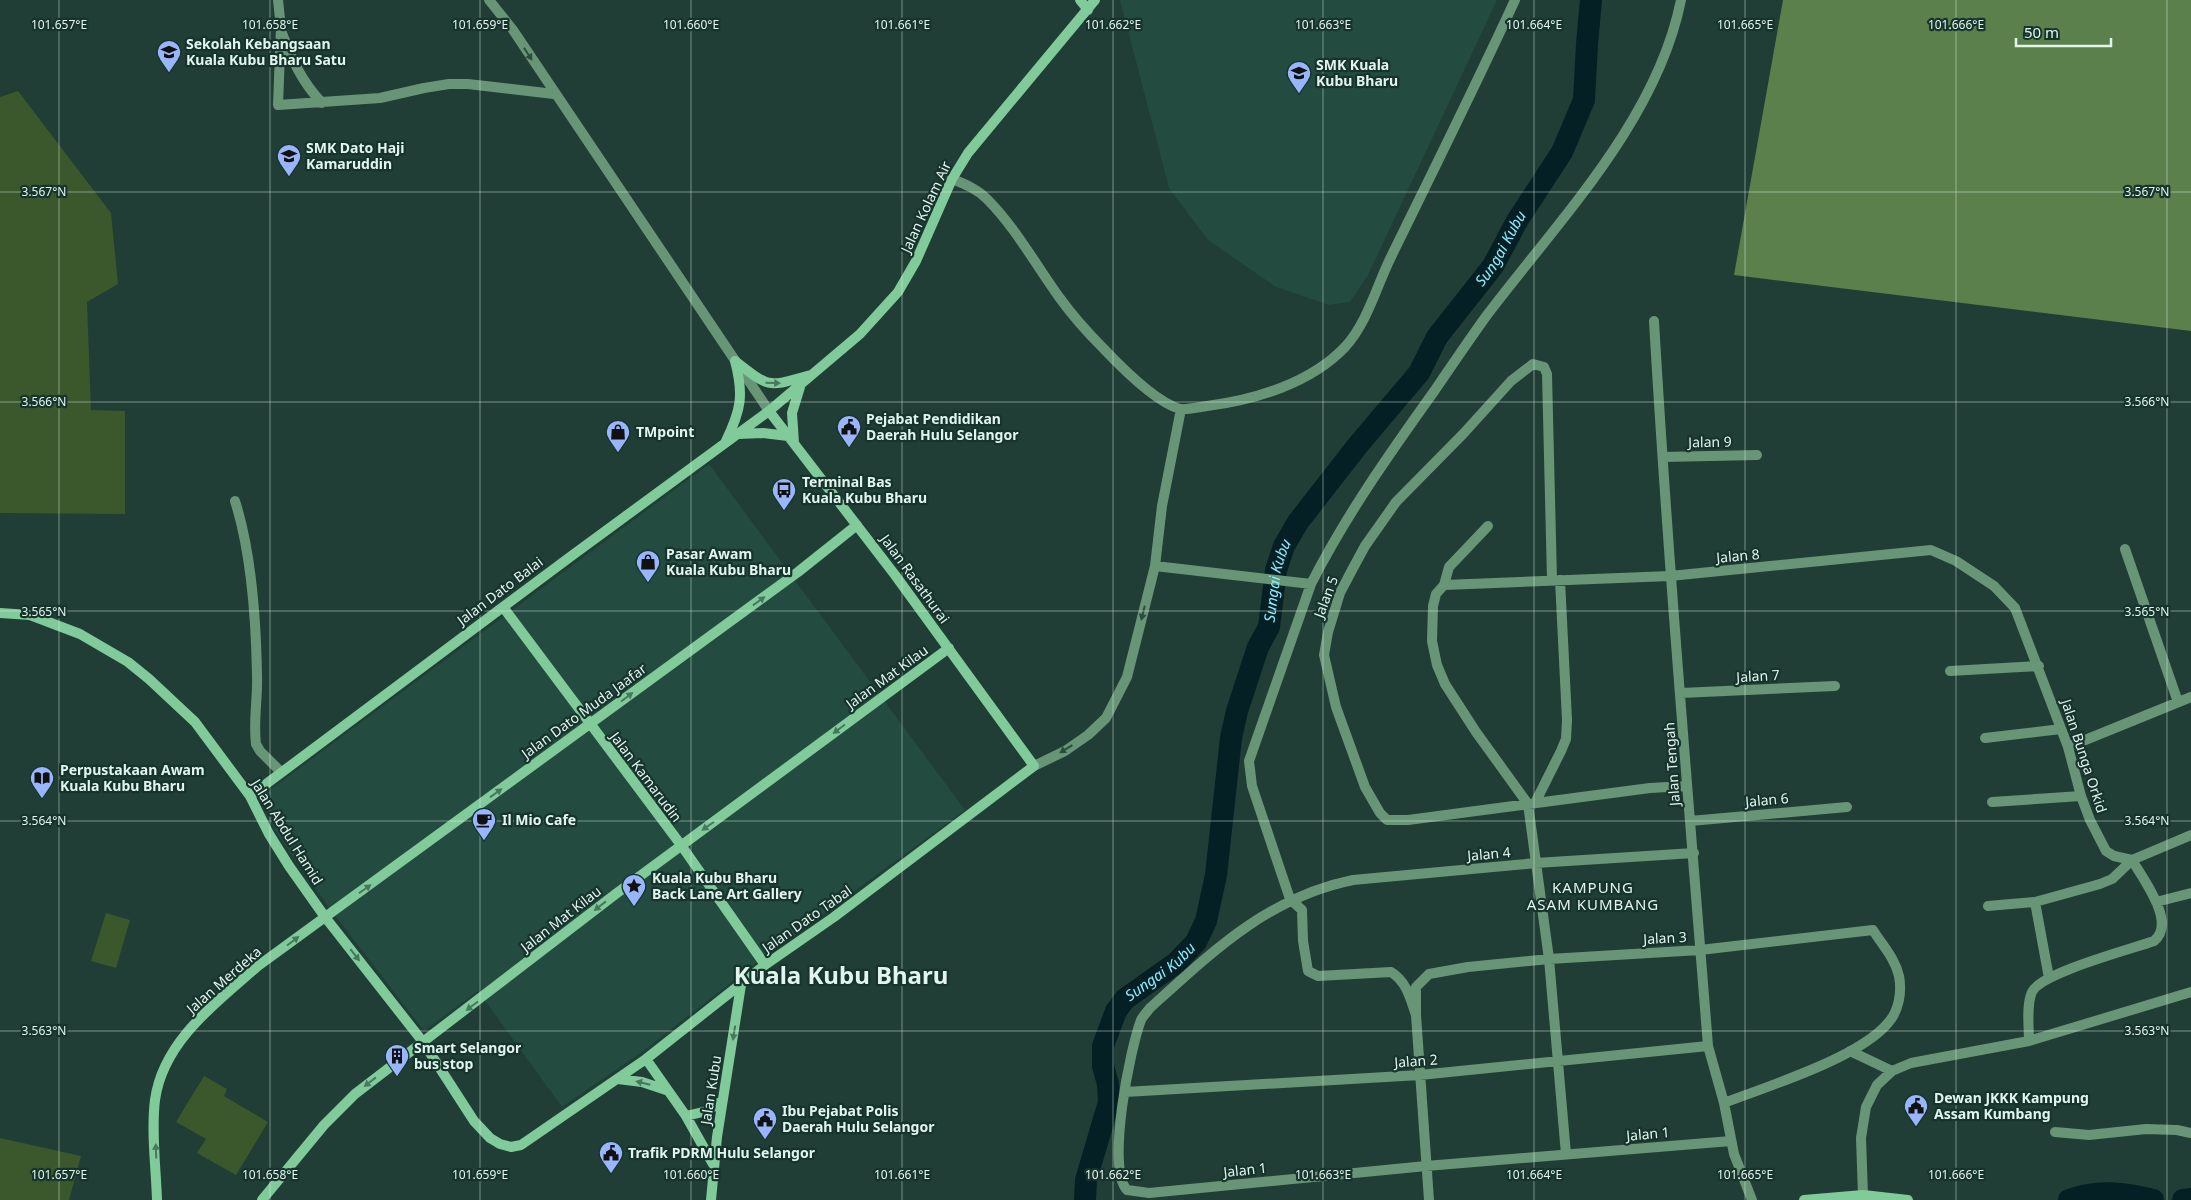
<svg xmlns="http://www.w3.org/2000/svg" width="2191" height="1200" font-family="'Noto Sans',sans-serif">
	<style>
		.built { fill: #234b3f }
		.green { fill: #3b572c }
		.forest { fill: #5c804b }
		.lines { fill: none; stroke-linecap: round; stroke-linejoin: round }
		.river { stroke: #042025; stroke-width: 22 }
		.street { stroke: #699577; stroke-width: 10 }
		.secondary { stroke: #81ca9a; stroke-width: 10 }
		.oneway { fill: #2b4c3f }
		.oneway2 { fill: #46785e }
		.ticks { fill: none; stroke: #e2f4ee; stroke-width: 1; stroke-opacity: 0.45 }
		.labels { text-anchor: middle; stroke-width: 4.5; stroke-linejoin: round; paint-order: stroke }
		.poi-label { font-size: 14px; font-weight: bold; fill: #e2f4ee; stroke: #16342c; text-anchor: start }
		.street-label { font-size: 14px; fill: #e2f4ee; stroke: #16342c }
		.water-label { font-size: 15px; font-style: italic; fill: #8cecfe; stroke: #16342c }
		.neighbourhood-label { font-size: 15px; letter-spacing: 1px; fill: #e2f4ee; stroke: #16342c }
		.town-label { font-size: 24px; font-weight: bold; fill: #e2f4ee; stroke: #16342c }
		.ticks-label { font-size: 12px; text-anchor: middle; fill: #e2f4ee; stroke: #16342c; stroke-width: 4.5; stroke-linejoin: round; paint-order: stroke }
	</style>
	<rect width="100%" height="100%" fill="#203e36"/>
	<path class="built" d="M1120,0h377l-129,275 -18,27 -21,3 -53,-18 -68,-47 -39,-52z
		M709,464l256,346 -214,157 -109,85 -80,55 -84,-116 -54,40 -97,-126 -51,-73 -17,-34z"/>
	<path class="green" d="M18,91l93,122 7,71 -31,18 4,108 34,1v103l-125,-1v-416z
		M106,913l24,7 -14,48 -25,-7z
		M204,1076l23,13 -3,7 44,26 -32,53 -39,-22 9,-14 -30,-17z
		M0,1138l81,18 -12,44h-69z"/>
	<path class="forest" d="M1783,0h408v331l-457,-56z"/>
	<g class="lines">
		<g class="river">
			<path id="s1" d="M1085,1200l1,-20 23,-78 -1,-18 -5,-18v-20l13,-35 9,-12 51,-36 20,-21 10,-21 10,-46 15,-137 6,-27 21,-64 11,-20 7,-57 8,-24 14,-24 60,-77 61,-72 18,-36 56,-71 24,-45 45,-69 22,-52 3,-56 4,-44"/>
			<path d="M2069,1200c29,-11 56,-7 84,0"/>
			<path d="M2183,1200l8,-1"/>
		</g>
		<path class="street" d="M278,0l3,28 -3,77 102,-7 44,-10 25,-4h19l86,10
			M489,0l24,30 256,381
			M282,33c10,27 20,49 40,70
			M952,179c13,5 25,10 35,20 28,28 49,66 72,98 13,18 28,35 44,51 18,19 52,54 77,61 8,1 19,-2 27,-3 48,-6 104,-23 138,-59 22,-24 31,-59 45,-88 42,-86 85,-172 125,-259
			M1654,321c14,242 35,484 54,725l16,57 10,51 18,46
			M1663,457l94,-2
			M235,501c17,53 21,118 22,174 1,23 -4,46 -1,69l4,7 21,21
			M1488,526l-39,41 -5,18 -8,9 -3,12 -1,35 5,24 8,19 31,48 52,72 21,155 17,195
			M2125,549l53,153
			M1155,566l156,18
			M1552,580l-5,-206 -3,-7 -11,-3 -22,17 -47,52 -68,69 -31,44 -13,24 -12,23 -12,39 -4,23 12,52 29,80 15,26 7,7h21l242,-32 37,-2
			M1444,585l226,-9 261,-26 25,11 38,25 21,22 53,139 13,49 9,24 16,31 8,5 18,4c11,19 45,63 22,81 -22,8 -114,32 -122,51 -6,13 -3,35 -3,49
			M1950,671l89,-5
			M1681,693l154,-7
			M1985,738l76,-9
			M2068,747l123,-50
			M1034,766l31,-15 23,-16 18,-17 21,-41 28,-111 7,-60 19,-97
			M1992,802l89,-6
			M1535,803l26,-52 5,-12 1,-19 -7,-140
			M1690,821l157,-14
			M1694,853l-158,10 -183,17c-85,17 -141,72 -203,128 -3,4 -7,8 -9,12 -11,29 -35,148 -14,170l22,3 277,-27 305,-25
			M2035,902l14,76
			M2156,902l35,-9
			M1988,906l47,-4 65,-18 12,-5 20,-19 59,-25
			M1416,1015c-6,-17 -9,-33 -25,-43l-73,4 -10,-5 -5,-30 -1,-31 -12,-11 -38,-113 -3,-25 62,-177c35,-69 79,-131 124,-194 17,-25 34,-50 52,-75 72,-95 170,-195 194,-315
			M1850,1051l42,20
			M1125,1092l295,-17 288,-29
			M2055,1132l34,3 57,-6 31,1 14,3
			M1863,1195l-2,-57 5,-31 11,-22 15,-14 19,-8 118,-22 162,-49
			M1429,1200l-13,-185v-28l13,-13 39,-7 81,-8 151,-9 173,-20c9,15 22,28 26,46 3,16 0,35 -11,47 -29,35 -120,63 -164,80"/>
		<path class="secondary" d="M1080,0l8,10
			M735,361c36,28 32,26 76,14
			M738,434l25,-1 25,3
			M726,441c15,-31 18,-46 9,-80
			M794,443l-2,-30 8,-26
			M503,607l178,238 84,120
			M0,613l30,2 50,19 48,28 21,17 46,43 55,74 19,38 20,32 36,51 98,125 51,79 16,17 10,6 11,3 10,-2 125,-86 119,-94 69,-48 200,-151 -139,-191 -126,-164
			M250,796l320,-239 199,-146 91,-77 38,-42 18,-31 36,-82 16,-26 127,-153
			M646,1059l40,57 27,48
			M618,1079l24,3 24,8
			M686,1116l21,-5 15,-10
			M157,1200c-1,-32 -6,-69 -2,-100 8,-59 62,-98 103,-134l540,-394 59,-47
			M262,1200l62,-75 31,-31 262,-201 332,-245
			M711,1200l6,-63 24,-152
			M1804,1200l59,-5 45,5"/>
	</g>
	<defs><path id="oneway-solid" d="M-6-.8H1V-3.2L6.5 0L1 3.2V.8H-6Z" transform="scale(1.25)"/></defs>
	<g class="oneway">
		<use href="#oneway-solid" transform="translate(528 54) rotate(57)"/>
		<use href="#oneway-solid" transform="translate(1143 613) rotate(104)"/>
		<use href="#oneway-solid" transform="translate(1066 749) rotate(149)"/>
	</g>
	<g class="oneway2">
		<use href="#oneway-solid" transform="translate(773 383) rotate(2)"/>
		<use href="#oneway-solid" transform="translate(759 601) rotate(-36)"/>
		<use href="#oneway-solid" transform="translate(627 697) rotate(-37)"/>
		<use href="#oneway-solid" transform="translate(839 729) rotate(143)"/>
		<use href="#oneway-solid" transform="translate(496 793) rotate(-36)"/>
		<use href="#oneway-solid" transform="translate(708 826) rotate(145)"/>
		<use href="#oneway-solid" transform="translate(365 889) rotate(-35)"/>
		<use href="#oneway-solid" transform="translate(600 906) rotate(142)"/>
		<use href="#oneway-solid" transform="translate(293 941) rotate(-37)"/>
		<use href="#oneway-solid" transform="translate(355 955) rotate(52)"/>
		<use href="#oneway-solid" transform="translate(472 1006) rotate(143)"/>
		<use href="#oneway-solid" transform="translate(734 1033) rotate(99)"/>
		<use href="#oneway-solid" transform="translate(370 1082) rotate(142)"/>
		<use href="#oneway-solid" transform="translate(643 1083) rotate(-166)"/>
		<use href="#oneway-solid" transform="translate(156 1151) rotate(-92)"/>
	</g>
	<path class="ticks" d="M59,0v1200M270,0v1200M480,0v1200M691,0v1200M902,0v1200M1113,0v1200M1323,0v1200M1534,0v1200M1745,0v1200M1956,0v1200M2167,0v1200M0,192h2191M0,402h2191M0,611h2191M0,821h2191M0,1031h2191"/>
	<defs>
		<g id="school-pin" transform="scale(1.25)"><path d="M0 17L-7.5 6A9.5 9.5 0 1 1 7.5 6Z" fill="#98b5fd" stroke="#16342c"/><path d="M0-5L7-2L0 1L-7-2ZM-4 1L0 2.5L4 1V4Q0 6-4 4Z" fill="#111"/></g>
		<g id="civic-pin" transform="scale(1.25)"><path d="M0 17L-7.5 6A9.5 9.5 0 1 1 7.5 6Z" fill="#98b5fd" stroke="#16342c"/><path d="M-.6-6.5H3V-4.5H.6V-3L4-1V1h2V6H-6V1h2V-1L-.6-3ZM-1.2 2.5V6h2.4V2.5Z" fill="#111"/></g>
		<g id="shop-pin" transform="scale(1.25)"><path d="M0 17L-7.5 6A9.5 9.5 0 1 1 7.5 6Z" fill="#98b5fd" stroke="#16342c"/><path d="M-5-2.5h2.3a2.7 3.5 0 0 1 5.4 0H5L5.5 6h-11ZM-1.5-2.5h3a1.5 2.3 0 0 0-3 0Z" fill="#111"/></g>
		<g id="bus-pin" transform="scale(1.25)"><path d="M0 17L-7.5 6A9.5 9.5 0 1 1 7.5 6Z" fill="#98b5fd" stroke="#16342c"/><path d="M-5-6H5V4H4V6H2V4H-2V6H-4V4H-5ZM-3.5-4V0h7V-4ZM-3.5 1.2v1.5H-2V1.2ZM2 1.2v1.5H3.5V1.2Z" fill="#111"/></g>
		<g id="library-pin" transform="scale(1.25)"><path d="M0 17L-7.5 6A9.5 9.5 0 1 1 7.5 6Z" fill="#98b5fd" stroke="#16342c"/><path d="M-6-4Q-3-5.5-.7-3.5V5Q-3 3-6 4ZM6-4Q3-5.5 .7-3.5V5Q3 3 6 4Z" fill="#111"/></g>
		<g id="cafe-pin" transform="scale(1.25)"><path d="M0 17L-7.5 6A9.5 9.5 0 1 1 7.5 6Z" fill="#98b5fd" stroke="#16342c"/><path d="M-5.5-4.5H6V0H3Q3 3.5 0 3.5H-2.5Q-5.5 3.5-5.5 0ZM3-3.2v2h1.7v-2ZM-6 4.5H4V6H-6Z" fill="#111"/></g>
		<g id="sight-pin" transform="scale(1.25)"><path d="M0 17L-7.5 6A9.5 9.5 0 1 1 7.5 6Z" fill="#98b5fd" stroke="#16342c"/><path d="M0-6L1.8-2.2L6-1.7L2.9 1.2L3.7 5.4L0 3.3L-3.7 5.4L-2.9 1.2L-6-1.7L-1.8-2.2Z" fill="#111"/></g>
		<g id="building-pin" transform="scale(1.25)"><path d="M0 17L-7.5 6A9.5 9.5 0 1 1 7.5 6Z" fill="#98b5fd" stroke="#16342c"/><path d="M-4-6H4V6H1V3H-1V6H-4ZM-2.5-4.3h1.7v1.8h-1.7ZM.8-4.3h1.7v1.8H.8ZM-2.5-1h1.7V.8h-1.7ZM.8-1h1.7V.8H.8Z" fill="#111"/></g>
	</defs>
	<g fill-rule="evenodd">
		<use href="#school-pin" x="169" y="52"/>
		<use href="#school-pin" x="1299" y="73"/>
		<use href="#school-pin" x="289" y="156"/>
		<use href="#civic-pin" x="849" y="427"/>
		<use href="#shop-pin" x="618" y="432"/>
		<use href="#bus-pin" x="784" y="490"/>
		<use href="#shop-pin" x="648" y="562"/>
		<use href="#library-pin" x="42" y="778"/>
		<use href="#cafe-pin" x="484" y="820"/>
		<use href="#sight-pin" x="634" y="886"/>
		<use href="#building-pin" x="397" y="1056"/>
		<use href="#civic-pin" x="1916" y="1106"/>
		<use href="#civic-pin" x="765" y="1119"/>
		<use href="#civic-pin" x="611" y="1153"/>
	</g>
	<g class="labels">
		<g class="poi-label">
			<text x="186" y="49">Sekolah Kebangsaan<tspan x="186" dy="16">Kuala Kubu Bharu Satu</tspan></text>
			<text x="1316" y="70">SMK Kuala<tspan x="1316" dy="16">Kubu Bharu</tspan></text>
			<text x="306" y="153">SMK Dato Haji<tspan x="306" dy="16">Kamaruddin</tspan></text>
			<text x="866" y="424">Pejabat Pendidikan<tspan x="866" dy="16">Daerah Hulu Selangor</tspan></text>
			<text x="636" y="437">TMpoint</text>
			<text x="802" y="487">Terminal Bas<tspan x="802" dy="16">Kuala Kubu Bharu</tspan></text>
			<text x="666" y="559">Pasar Awam<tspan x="666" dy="16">Kuala Kubu Bharu</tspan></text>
			<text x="60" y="775">Perpustakaan Awam<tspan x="60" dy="16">Kuala Kubu Bharu</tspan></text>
			<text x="502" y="825">Il Mio Cafe</text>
			<text x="652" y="883">Kuala Kubu Bharu<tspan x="652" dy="16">Back Lane Art Gallery</tspan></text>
			<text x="414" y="1053">Smart Selangor<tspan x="414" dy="16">bus stop</tspan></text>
			<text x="1934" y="1103">Dewan JKKK Kampung<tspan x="1934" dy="16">Assam Kumbang</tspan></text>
			<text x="782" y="1116">Ibu Pejabat Polis<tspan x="782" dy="16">Daerah Hulu Selangor</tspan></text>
			<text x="628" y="1158">Trafik PDRM Hulu Selangor</text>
		</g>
		<g class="street-label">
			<text transform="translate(926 207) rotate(-65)" y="5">Jalan Kolam Air</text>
			<text transform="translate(1710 442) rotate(-1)" y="5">Jalan 9</text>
			<text transform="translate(1738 556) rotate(-5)" y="5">Jalan 8</text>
			<text transform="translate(915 579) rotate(54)" y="5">Jalan Rasathurai</text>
			<text transform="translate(500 591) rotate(-37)" y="5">Jalan Dato Balai</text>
			<text transform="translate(1326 597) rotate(-69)" y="5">Jalan 5</text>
			<text transform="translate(1758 676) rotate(-3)" y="5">Jalan 7</text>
			<text transform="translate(887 677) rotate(-36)" y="5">Jalan Mat Kilau</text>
			<text transform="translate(584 711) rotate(-36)" y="5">Jalan Dato Muda Jaafar</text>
			<text transform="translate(2084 756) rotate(72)" y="5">Jalan Bunga Orkid</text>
			<text transform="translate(1672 764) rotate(-94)" y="5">Jalan Tengah</text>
			<text transform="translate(646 777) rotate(53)" y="5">Jalan Kamarudin</text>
			<text transform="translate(1767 800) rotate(-5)" y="5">Jalan 6</text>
			<text transform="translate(287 832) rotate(58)" y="5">Jalan Abdul Hamid</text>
			<text transform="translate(1489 854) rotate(-5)" y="5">Jalan 4</text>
			<text transform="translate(561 919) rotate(-38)" y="5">Jalan Mat Kilau</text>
			<text transform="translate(807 919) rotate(-35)" y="5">Jalan Dato Tabal</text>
			<text transform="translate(1665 938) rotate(-3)" y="5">Jalan 3</text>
			<text transform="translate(224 980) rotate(-41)" y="5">Jalan Merdeka</text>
			<text transform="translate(1416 1061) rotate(-4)" y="5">Jalan 2</text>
			<text transform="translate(711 1090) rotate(-81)" y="5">Jalan Kubu</text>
			<text transform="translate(1648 1134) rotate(-5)" y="5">Jalan 1</text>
			<text transform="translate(1245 1170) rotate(-6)" y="5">Jalan 1</text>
		</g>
		<g class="water-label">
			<text dy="5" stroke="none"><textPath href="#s1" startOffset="1080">Sungai Kubu</textPath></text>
			<text dy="5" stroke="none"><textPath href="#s1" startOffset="675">Sungai Kubu</textPath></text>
			<text dy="5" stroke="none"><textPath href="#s1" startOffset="255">Sungai Kubu</textPath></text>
		</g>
		<g class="neighbourhood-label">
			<text x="1593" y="893">KAMPUNG<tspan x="1593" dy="17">ASAM KUMBANG</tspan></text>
		</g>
		<g class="town-label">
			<text x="841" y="984">Kuala Kubu Bharu</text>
		</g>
	</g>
	<g class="ticks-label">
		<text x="59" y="29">101.657°E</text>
		<text x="270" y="29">101.658°E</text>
		<text x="480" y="29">101.659°E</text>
		<text x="691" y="29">101.660°E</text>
		<text x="902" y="29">101.661°E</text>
		<text x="1113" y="29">101.662°E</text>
		<text x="1323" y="29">101.663°E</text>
		<text x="1534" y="29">101.664°E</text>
		<text x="1745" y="29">101.665°E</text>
		<text x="1956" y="29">101.666°E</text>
		<text x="44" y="196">3.567°N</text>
		<text x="2147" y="196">3.567°N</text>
		<text x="44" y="406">3.566°N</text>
		<text x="2147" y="406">3.566°N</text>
		<text x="44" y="616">3.565°N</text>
		<text x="2147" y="616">3.565°N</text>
		<text x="44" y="825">3.564°N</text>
		<text x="2147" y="825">3.564°N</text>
		<text x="44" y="1035">3.563°N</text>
		<text x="2147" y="1035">3.563°N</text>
		<text x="59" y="1179">101.657°E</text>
		<text x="270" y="1179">101.658°E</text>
		<text x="480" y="1179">101.659°E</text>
		<text x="691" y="1179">101.660°E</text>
		<text x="902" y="1179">101.661°E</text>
		<text x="1113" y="1179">101.662°E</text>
		<text x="1323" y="1179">101.663°E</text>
		<text x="1534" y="1179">101.664°E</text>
		<text x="1745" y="1179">101.665°E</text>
		<text x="1956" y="1179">101.666°E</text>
	</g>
	<path d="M2016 38v8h95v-8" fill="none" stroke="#e2f4ee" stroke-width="2.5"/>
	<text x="2024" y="38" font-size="15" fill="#e2f4ee" stroke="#16342c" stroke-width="4" paint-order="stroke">50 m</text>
</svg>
